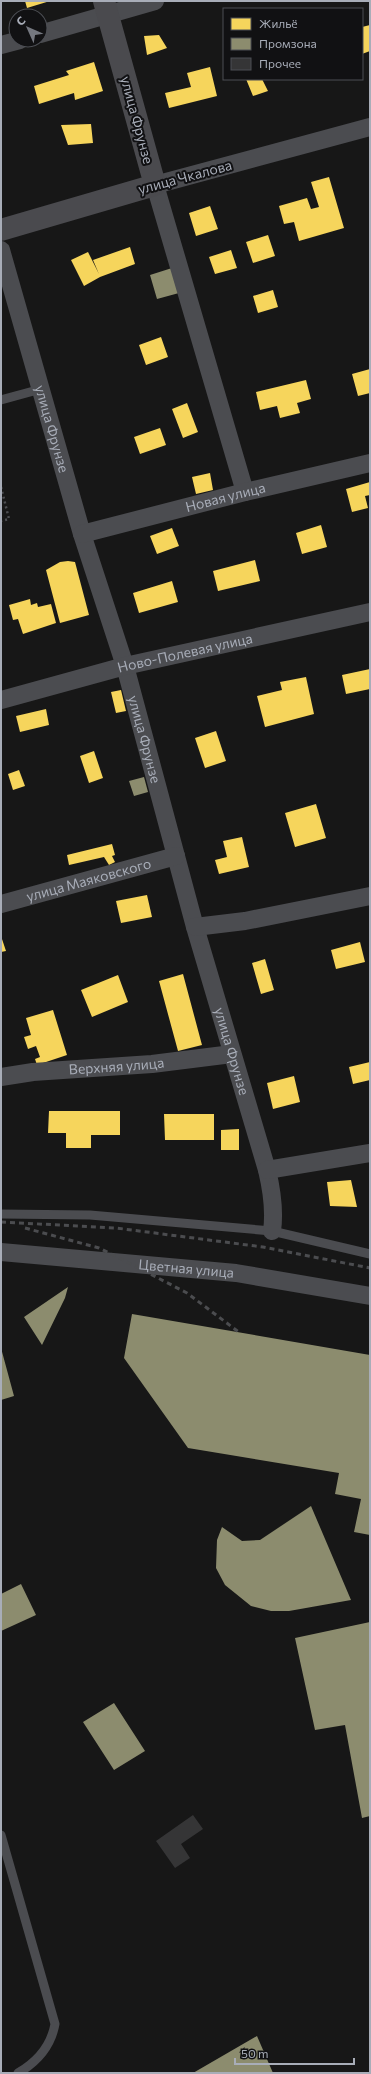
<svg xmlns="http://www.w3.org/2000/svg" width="371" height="2074" font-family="Commissioner,sans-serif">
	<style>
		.homes { fill: #f6d55c }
		.industry { fill: #8c8c6e }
		.building { fill: #353536 }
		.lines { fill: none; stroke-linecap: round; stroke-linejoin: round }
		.path { stroke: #4d4e52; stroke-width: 2.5; stroke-dasharray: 2 3; stroke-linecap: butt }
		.lane { stroke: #4b4c50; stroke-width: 9 }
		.street { stroke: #4b4c50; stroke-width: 18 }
		.secondary { stroke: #4a4a4e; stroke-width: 22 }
		.rail { stroke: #4b4c4f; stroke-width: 3; stroke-dasharray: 5 4; stroke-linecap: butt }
		.labels { text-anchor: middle; stroke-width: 4; stroke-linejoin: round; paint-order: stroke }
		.street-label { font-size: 14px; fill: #a8adb8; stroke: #111113 }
	</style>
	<rect width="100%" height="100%" fill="#171717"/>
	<path class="homes" d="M25,1h25l-23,7z
		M370,25v26l-8,3v-27z
		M159,35l8,13 -20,7 -3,-19z
		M94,62l9,29 -28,9 -1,-7 -35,11 -5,-18 35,-11 -3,-4z
		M210,67l7,29 -48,12 -4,-15 26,-6 -4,-14z
		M246,79h16l6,12 -15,5z
		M91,124l2,19 -25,2 -7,-20z
		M329,177l15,51 -45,13 -5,-19 -10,2 -5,-18 28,-8 4,11 8,-2 -8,-25z
		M210,206l8,23 -22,7 -7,-23z
		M268,235l7,21 -22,7 -7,-21z
		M130,247l5,17 -35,13 -16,9 -13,-26 17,-8 11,22 -6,-14z
		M231,250l6,18 -22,6 -6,-17z
		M273,290l5,17 -20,6 -5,-17z
		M161,337l7,20 -22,8 -7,-20z
		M370,369v24l-12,3 -6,-22z
		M306,380l5,19 -14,4 3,10 -20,5 -3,-12 -17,4 -4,-18z
		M187,403l11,29 -15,6 -11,-29z
		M160,428l6,17 -26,9 -6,-17z
		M210,473l3,17 -17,4 -4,-17z
		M370,482v13l-5,1 3,12 -16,4 -6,-23z
		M321,525l6,22 -25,7 -6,-21z
		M172,528l7,18 -22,8 -7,-18z
		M255,560l5,21 -42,10 -5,-20z
		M68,561l7,1 14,53 -29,8 -14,-53 14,-8z
		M172,581l6,21 -39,11 -6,-20z
		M30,599l1,6 6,-2 1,4 13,-3 5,19 -33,11 -5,-15 -5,1 -4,-15z
		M370,669v20l-24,5 -4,-19z
		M306,677l8,37 -49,13 -8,-31 25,-6 -2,-8z
		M121,690l5,21 -10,2 -5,-21z
		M46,709l3,16 -29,7 -4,-16z
		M216,731l10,30 -21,7 -10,-30z
		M94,751l9,27 -14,5 -9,-27z
		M19,770l6,16 -12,4 -5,-16z
		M316,804l10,34 -31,9 -10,-34z
		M242,837l7,30 -30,7 -4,-14 12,-3 -4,-16z
		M112,844l3,11 -3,1 3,6 -6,3 -5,-8 -35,8 -2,-10z
		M147,895l5,22 -31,6 -5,-22z
		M1,936l5,15 -5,1z
		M360,942l5,20 -29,7 -5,-19z
		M265,959l9,31 -13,4 -9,-31z
		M183,974l19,71 -24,6 -19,-70z
		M118,975l10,27 -36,15 -11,-27z
		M53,1010l14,45 -30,10 -2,-6 5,-2 -4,-11 -8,3 -4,-12 7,-2 -5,-17z
		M370,1062v18l-17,4 -4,-17z
		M294,1076l6,26 -27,7 -6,-26z
		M49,1111h71v24h-29v13h-25v-15h-18z
		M164,1114h50v26h-49z
		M239,1129v21h-18v-20z
		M351,1180l6,27 -27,-1 -3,-24z"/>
	<path class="industry" d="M172,268l7,25 -22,6 -7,-24z
		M144,777l4,15 -14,4 -5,-15z
		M68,1287l-3,11 -23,47 -18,-28z
		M132,1314l238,41v180l-16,-3 7,-33 -26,-5 4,-21 -151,-25 -64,-90z
		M1,1348l13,48 -13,4z
		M311,1506l40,94 -62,11h-18l-20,-5 -26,-21 -9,-17 1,-28 5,-13 20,14 18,-1z
		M21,1584l15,31 -35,16v-37z
		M370,1622v194l-8,2 -17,-93 -30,5 -20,-92z
		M114,1703l31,48 -31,19 -31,-48z
		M257,2036l16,37h-80z"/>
	<path class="building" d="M193,1815l10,14 -22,15 9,14 -15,10 -19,-27z"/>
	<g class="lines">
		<path class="path" d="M1,487l8,32 -8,2"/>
		<path class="lane" d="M1,400l40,-11
			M1,1214l89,1 182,16 98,23
			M1,1835l54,189c-4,22 -18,38 -37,49"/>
		<g class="street">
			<path d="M40,34l115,-33"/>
			<path d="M1,45l19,-5"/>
			<path id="s1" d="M1,250l81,284 43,132 70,261 72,243c5,21 8,40 5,61"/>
			<path d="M245,492l-90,-307 215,-58"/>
			<path id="s2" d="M82,534l163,-42 125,-29"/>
			<path id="s3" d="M1,700l124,-34 245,-54"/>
			<path id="s4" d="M1,904l175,-48"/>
			<path d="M195,927l50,-6 125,-25"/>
			<path id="s5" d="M1,1077l32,-5 119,-8 80,-10"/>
			<path d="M267,1170l103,-17"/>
			<path id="s6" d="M1,1252l235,21 134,23"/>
		</g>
		<path class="secondary" d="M1,230l154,-45 -51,-184"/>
		<path class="rail" d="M1,1222l115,6 147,19 107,21
			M25,1228l74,20 32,16 56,29 53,40"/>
	</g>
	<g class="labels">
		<g class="street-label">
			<text transform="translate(137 120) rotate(75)" y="5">улица Фрунзе</text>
			<text transform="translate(185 177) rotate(-15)" y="5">улица Чкалова</text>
			<text dy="5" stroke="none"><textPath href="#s1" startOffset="186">улица Фрунзе</textPath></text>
			<text dy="5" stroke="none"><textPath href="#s2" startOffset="148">Новая улица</textPath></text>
			<text dy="5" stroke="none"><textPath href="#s3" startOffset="190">Ново-Полевая улица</textPath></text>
			<text dy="5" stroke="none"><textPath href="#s1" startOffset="510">улица Фрунзе</textPath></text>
			<text dy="5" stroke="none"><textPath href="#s4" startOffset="91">улица Маяковского</textPath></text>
			<text dy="5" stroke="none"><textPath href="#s1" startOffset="834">улица Фрунзе</textPath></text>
			<text dy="5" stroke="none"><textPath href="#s5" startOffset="116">Верхняя улица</textPath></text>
			<text dy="5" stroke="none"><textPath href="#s6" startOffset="186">Цветная улица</textPath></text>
		</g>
	</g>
	<rect width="371" height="2074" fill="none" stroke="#a8adb8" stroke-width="4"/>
	<rect x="223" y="8" width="140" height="72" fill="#111113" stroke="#4d4f55"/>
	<rect x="231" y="18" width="20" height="12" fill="#f6d55c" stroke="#4d4f55"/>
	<text x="259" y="28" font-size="12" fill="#a8adb8">Жильё</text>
	<rect x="231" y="38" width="20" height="12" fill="#8c8c6e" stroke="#4d4f55"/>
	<text x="259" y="48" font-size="12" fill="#a8adb8">Промзона</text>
	<rect x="231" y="58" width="20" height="12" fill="#353536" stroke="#4d4f55"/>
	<text x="259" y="68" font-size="12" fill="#a8adb8">Прочее</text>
	<g transform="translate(28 28) rotate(315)"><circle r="19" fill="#111113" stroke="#4d4f55"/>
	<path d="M0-3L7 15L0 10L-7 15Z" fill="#757880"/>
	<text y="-6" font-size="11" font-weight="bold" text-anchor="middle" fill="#a8adb8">С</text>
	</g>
	<path d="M235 2058v6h119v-6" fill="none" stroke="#a8adb8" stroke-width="2"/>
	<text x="241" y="2058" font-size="12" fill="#a8adb8" stroke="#111113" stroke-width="3" paint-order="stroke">50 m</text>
</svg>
